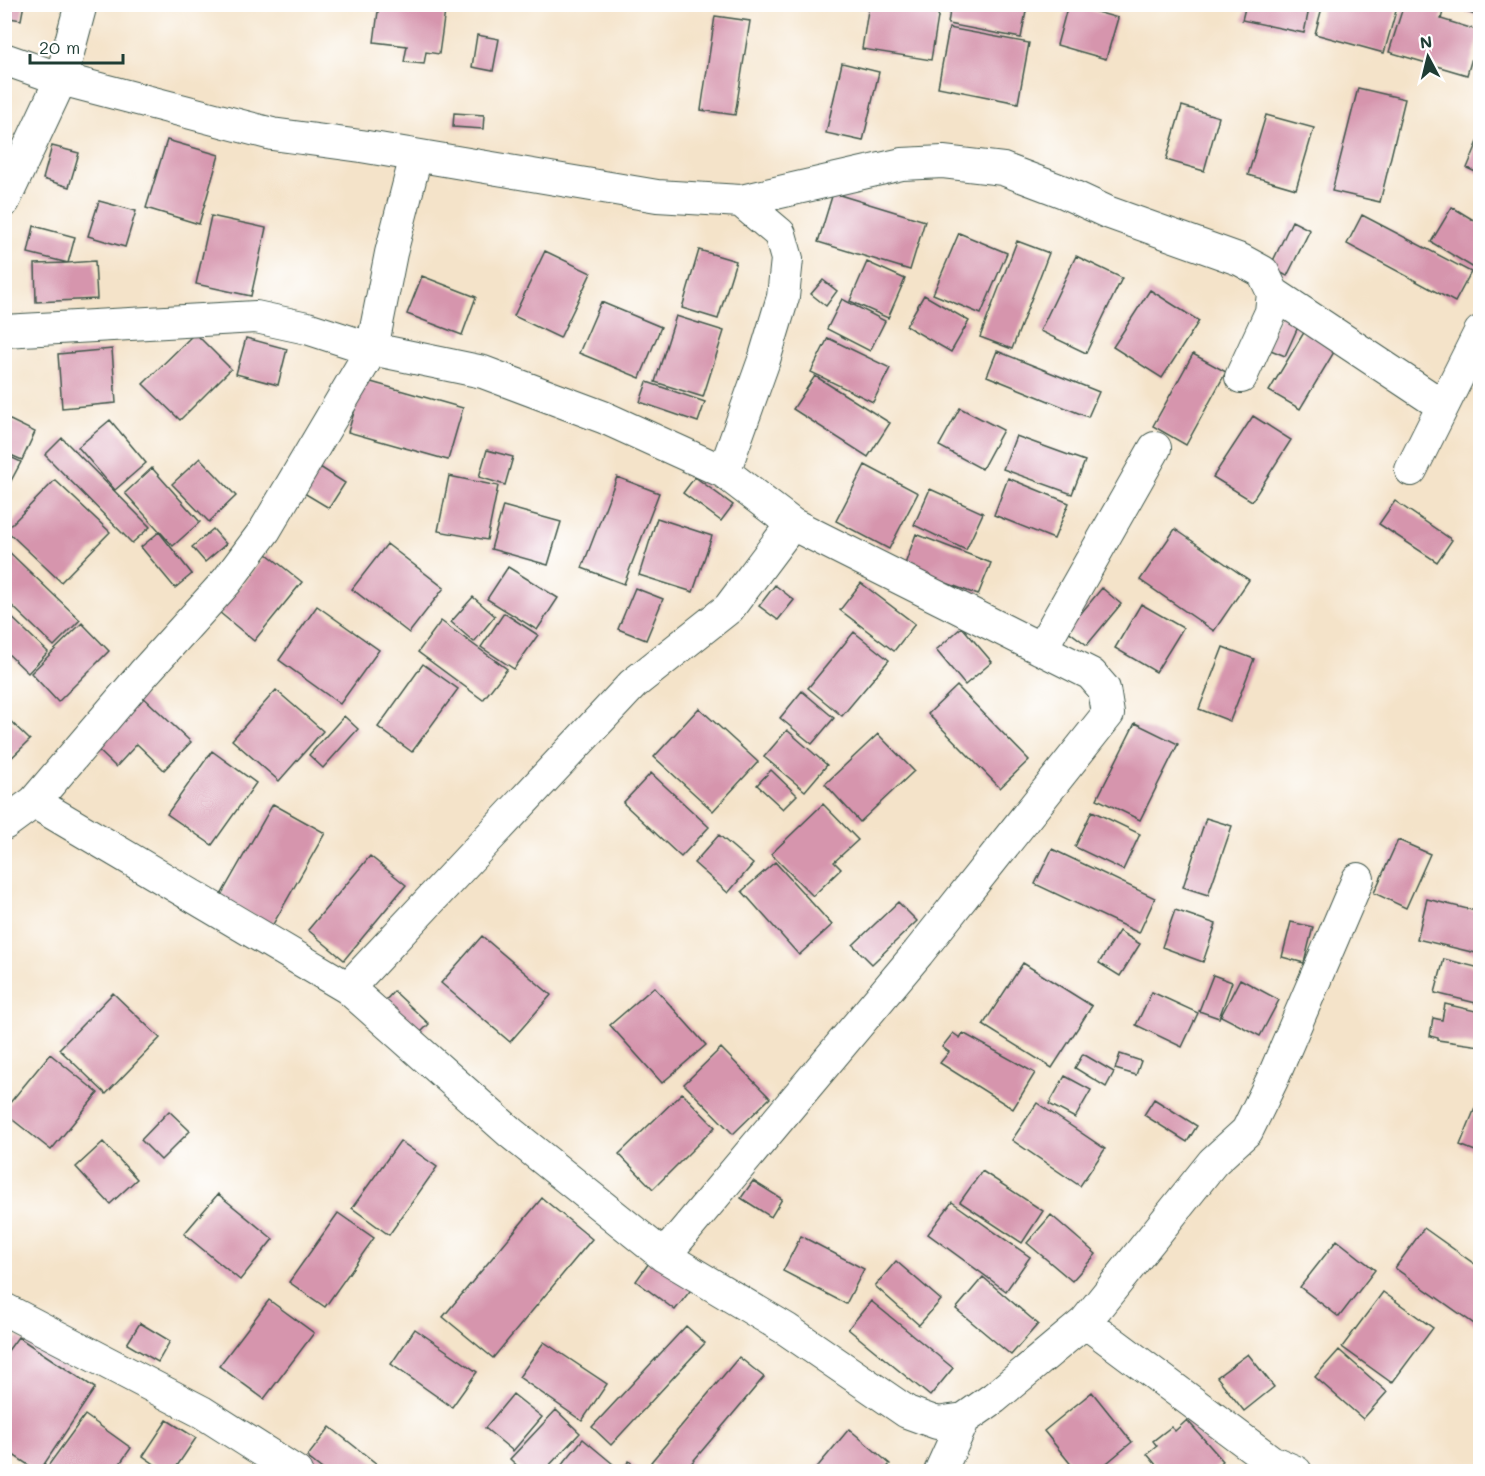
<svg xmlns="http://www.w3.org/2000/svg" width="1485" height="1476" font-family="Mali,sans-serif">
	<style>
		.building { fill: #d695ad }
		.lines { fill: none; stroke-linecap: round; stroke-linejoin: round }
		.street-casing { stroke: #3f564a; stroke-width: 34 }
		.street { stroke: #fff; stroke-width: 32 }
	</style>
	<rect width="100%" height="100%" fill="#fff"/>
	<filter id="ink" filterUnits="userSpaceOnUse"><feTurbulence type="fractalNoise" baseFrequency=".0167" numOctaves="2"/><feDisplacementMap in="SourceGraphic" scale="12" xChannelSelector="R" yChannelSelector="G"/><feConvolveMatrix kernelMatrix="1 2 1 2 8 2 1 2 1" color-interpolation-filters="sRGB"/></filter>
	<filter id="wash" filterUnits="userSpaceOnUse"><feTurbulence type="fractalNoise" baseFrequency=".008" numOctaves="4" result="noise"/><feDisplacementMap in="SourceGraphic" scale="24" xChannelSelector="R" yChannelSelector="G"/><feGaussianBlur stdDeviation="1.35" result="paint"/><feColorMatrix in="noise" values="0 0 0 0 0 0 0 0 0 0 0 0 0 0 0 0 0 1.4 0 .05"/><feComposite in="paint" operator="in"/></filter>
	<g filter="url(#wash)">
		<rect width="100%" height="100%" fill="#f4e3c9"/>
		<g id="blocks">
			<path class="building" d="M4,4h20l-3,16 -17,-3z
				M379,4h67l-7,50 -13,-2 -2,12 -20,-2 3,-16 -33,-4z
				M800,4h35v4l-35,-2z
				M869,4l71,1 -9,55 -69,-11z
				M951,4l76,2 -6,32 -73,-14z
				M1068,4l50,14 -12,41 -49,-14z
				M1246,4h64l-6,29 -62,-13z
				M1323,4h75l-14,49 -69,-19z
				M1404,4h41l-4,15 39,12 -13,44 -78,-23z
				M1453,4h27v5l-2,7 -26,-9z
				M715,16l35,5 -15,94 -34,-5z
				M949,28l80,15 -11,60 -80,-16z
				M477,35l22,4 -6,32 -21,-4z
				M842,63l37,9 -16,69 -37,-8z
				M1358,88l47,11 -25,103 -48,-11z
				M1182,106l37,11 -15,54 -38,-11z
				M454,113l30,2 -1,14 -30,-2z
				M1266,115l48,13 -18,61 -48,-14z
				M1480,137v37l-13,-6z
				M167,140l52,15 -20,69 -53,-16z
				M52,146l27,7 -10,34 -26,-8z
				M833,193l92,28 -15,49 -92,-28z
				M99,201l37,10 -11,36 -37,-11z
				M1452,207l28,17v44l-1,3 -48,-29z
				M1362,215l109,57 -16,30 -108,-58z
				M211,216l55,12 -15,68 -55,-12z
				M1292,221l18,9 -23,46 -17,-9z
				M34,226l41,11 -7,26 27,-2 2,38 -61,3 -1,-38 33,-1 -40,-10z
				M959,233l48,20 -26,61 -48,-20z
				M1017,241l32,12 -37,96 -32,-12z
				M699,250l37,11 -18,58 -36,-11z
				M545,251l46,22 -31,65 -46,-22z
				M1076,256l46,22 -36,75 -46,-22z
				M867,262l38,17 -17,39 -38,-17z
				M422,276l54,21 -14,38 -55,-21z
				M823,280l14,11 -11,15 -15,-12z
				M1150,290l49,31 -37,57 -49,-31z
				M924,295l45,26 -18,31 -45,-26z
				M842,299l43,22 -15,30 -43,-22z
				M601,302l60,25 -21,51 -61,-25z
				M1282,311l19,9 -16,36 -19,-8z
				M676,316l48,15 -21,66 -48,-15z
				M1306,329l31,18 -37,62 -31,-18z
				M195,333l36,36 -51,51 -37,-36z
				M246,338l41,11 -9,36 -42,-11z
				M828,338l62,30 -17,34 -62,-30z
				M112,349l4,54 -54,5 -4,-54z
				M997,351l102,41 -11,25 -101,-41z
				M1193,354l33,18 -40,73 -33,-19z
				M815,376l75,47 -22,34 -75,-48z
				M364,380l99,28 -15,52 -100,-28z
				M647,382l58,20 -7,20 -58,-20z
				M960,408l43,22 -21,39 -43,-23z
				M1253,416l38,24 -39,61 -39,-24z
				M4,417l31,15 -13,28 -18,-8z
				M110,420l36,43 -31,27 -37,-43z
				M1016,436l69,25 -13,33 -69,-25z
				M62,438l88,89 -18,16 -87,-88z
				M487,450l26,7 -8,28 -26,-8z
				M4,454l17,8 -17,32z
				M200,458l36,38 -27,26 -37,-38z
				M865,465l53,28 -29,56 -53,-28z
				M320,467l25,16 -16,25 -25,-15z
				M152,468l48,54 -27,24 -48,-53z
				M449,476l49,10 -11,54 -49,-9z
				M617,477l42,16 -35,91 -42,-16z
				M695,477l38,28 -12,16 -38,-28z
				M1008,478l61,25 -15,36 -60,-24z
				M55,480l55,52 -49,50 -55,-52z
				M930,489l53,24 -17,37 -52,-25z
				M1395,501l57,39 -15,22 -58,-38z
				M503,506l58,16 -13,43 -57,-16z
				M657,518l55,18 -19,56 -54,-17z
				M213,529l13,15 -21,18 -13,-15z
				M1175,529l74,51 -35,51 -74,-51z
				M159,532l33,42 -17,14 -34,-41z
				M916,534l75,29 -13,32 -74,-28z
				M387,544l57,44 -35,45 -57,-44z
				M4,547l76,73 -26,26 -50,-48z
				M267,554l35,28 -48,59 -35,-29z
				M508,567l50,31 -21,32 -50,-31z
				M861,583l54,41 -21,27 -54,-41z
				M775,585l19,15 -16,20 -19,-14z
				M635,588l28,11 -17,41 -28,-11z
				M1102,588l19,16 -34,41 -20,-15z
				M473,597l22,19 -21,26 -23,-20z
				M1141,604l42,24 -27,44 -41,-24z
				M317,606l62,44 -39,54 -61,-44z
				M4,610l44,42 -20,21 -24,-23z
				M504,613l34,22 -24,34 -33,-22z
				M441,621l66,48 -24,31 -65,-48z
				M82,623l27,28 -51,51 -27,-29z
				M962,627l30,35 -27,23 -29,-35z
				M854,632l35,28 -47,56 -34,-28z
				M1223,647l31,12 -24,62 -31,-12z
				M423,664l35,25 -46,63 -34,-25z
				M957,686l72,74 -29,28 -72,-74z
				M276,690l47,41 -44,50 -47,-41z
				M802,691l32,27 -22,26 -32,-26z
				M141,695l50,47 -27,28 -27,-26 -21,23 -23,-22z
				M699,708l59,54 -45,49 -59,-54z
				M4,715l26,25 -24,23 -2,-1z
				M344,716l14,13 -35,39 -14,-13z
				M1135,723l43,21 -38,76 -43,-21z
				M787,730l40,35 -22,26 -41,-34z
				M878,734l36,37 -54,51 -35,-38z
				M212,751l44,32 -44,62 -45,-31z
				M771,770l26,25 -14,14 -26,-24z
				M651,773l58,54 -28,30 -58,-54z
				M273,804l52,29 -53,93 -52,-29z
				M823,804l35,36 -24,22 7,7 -28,27 -42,-42z
				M1092,811l48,23 -17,36 -48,-23z
				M1206,818l26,8 -24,69 -25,-8z
				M719,835l34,29 -25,29 -34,-30z
				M1398,840l32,14 -24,54 -32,-15z
				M1052,849l103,49 -16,35 -104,-49z
				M370,856l36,29 -62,75 -36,-30z
				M775,862l57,63 -33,30 -57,-64z
				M1427,899l53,13v42l-63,-15z
				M898,902l19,19 -45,43 -19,-19z
				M1175,910l41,14 -13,38 -41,-15z
				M1291,922l22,5 -9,36 -22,-6z
				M1119,931l21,13 -20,32 -21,-13z
				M482,936l69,59 -41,47 -69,-59z
				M1444,959l36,9v36l-45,-11z
				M1023,963l69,43 -40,62 -69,-43z
				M1213,975l19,7 -13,36 -20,-7z
				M1240,979l39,21 -19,36 -39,-20z
				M654,987l52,58 -44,38 -52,-58z
				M394,991l35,33 -18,18 -34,-32z
				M1152,992l46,21 -16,34 -46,-22z
				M113,993l47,45 -54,56 -47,-45z
				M1445,1004l35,8v34l-42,-6v-2l-8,-2 3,-18 9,2z
				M953,1033l7,5 3,-5 72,40 -22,36 -73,-46 9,-11 -7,-5z
				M721,1048l49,50 -37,36 -49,-50z
				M50,1054l48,39 -47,57 -47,-37v-3z
				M1083,1054l31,18 -8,15 -31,-19z
				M1120,1054l21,7 -5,14 -21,-6z
				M1065,1076l26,14 -16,28 -26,-14z
				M682,1093l33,34 -62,62 -34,-35z
				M1480,1096v57l-20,-8z
				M1154,1099l43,27 -10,16 -43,-27z
				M1037,1103l68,46 -25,37 -68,-46z
				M169,1111l21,20 -29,29 -20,-20z
				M400,1141l37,26 -48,68 -37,-27z
				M103,1142l34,37 -27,25 -34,-37z
				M982,1171l61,40 -21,32 -62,-41z
				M753,1181l29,18 -11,18 -30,-19z
				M218,1194l55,45 -33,41 -56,-46z
				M542,1198l50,41 -99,119 -50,-41z
				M952,1202l78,55 -24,34 -78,-57z
				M338,1213l36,25 -49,69 -36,-25z
				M1051,1215l45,39 -24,27 -45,-38z
				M1424,1228l56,40v60l-85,-60z
				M801,1236l63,33 -18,35 -63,-33z
				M1337,1240l38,30 -36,47 -39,-30z
				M654,1256l40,30 -19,24 -39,-29z
				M896,1261l45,39 -22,25 -44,-39z
				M983,1277l55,47 -27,31 -55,-46z
				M1383,1292l50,36 -41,55 -50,-36z
				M269,1300l45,33 -50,66 -45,-33z
				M871,1301l82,67 -23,28 -82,-67z
				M140,1323l30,18 -12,21 -31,-18z
				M686,1326l19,17 -94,102 -19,-18z
				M415,1329l62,43 -25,35 -61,-43z
				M18,1337l77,51 -56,84 -35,-23v-93z
				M544,1342l63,42 -25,37 -63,-44z
				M1339,1350l48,42 -24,27 -48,-42z
				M1248,1354l26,33 -30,24 -27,-34z
				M739,1357l25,20 -80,95h-21l-12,-10z
				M1092,1392l40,50 -36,30h-19l-33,-41z
				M513,1394l29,23 -29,34 -28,-23z
				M556,1410l24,23 -37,39h-19l-14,-13z
				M85,1415l46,33 -17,24h-66l-3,-2z
				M167,1420l29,18 -23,34h-7l-23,-16z
				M1187,1420l36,41 -12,11h-49l-15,-18 10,-8 -4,-5 18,-14 4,4z
				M330,1427l57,45h-61l-19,-15z
				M849,1429l41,35 -7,8h-70z
				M583,1439l30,25 -7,8h-50z
				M629,1461l12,11h-21z"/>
		</g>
	</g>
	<g filter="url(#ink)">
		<use href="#blocks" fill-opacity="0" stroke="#3f564a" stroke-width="1.5"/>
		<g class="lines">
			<g class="street-casing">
				<path id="street" d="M4,59l57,20 211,55 89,12 296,50 84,5 161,-37 41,-2 60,7 61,23 43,20 134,48 22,12 10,21 -2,19 -30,65
					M4,201l57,-122 20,-75
					M1273,293l170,113
					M4,331l252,-14 51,11 65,21 111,23 120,45 121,55 68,52 299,150 13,15 4,25 -190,239 -254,303
					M1411,470l69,-138
					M724,472l40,-112 19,-63 4,-38 -7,-25 -39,-33
					M1041,649l114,-201
					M34,802l314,186 163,145 153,123 122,73 121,83 30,11 27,-4 30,-21 91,-76 128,-160 34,-31 25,-51 86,-201
					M4,824l30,-22 109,-128 84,-93 38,-51 107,-181 19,-96 25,-97
					M348,988l285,-304 96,-76 63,-84
					M4,1309l198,103 94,60
					M1085,1322l186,139 25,11
					M940,1472l24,-53"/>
			</g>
			<use href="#street" class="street"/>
		</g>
	</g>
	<rect width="1485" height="1476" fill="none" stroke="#fff" stroke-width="24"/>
	<g transform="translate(1428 57) rotate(353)" stroke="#ffffff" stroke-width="4.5" paint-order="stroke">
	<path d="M0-4.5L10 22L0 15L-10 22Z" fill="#1f3d34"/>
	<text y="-9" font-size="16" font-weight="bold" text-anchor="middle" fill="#1f3d34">N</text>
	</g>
	<path d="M30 54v9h93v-9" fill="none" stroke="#1f3d34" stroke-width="3"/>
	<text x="39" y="54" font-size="18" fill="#1f3d34" stroke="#ffffff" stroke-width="4.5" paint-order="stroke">20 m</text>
</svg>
